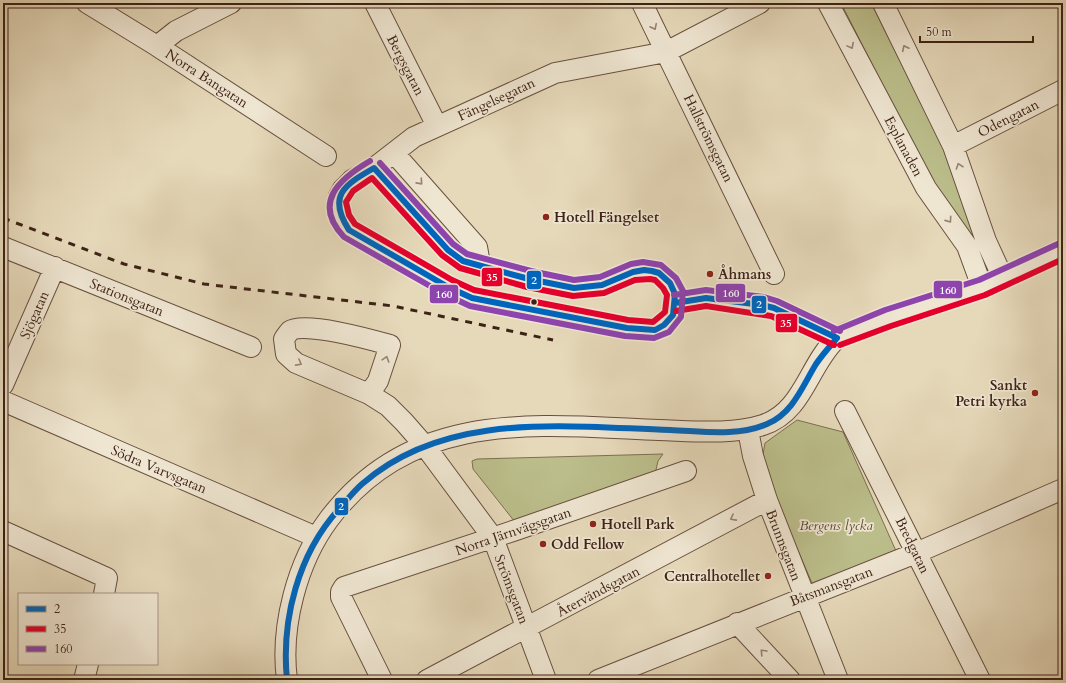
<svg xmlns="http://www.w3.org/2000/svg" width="1066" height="683" font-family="Cardo,serif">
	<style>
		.green { fill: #bbbe8b; stroke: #7c7050 }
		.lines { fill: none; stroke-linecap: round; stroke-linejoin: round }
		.minor-casing { stroke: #68503f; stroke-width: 22 }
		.minor { stroke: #efe6d2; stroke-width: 20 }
		.rail { stroke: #3e2216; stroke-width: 3; stroke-dasharray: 7 7; stroke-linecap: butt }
		.bus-1-casing { stroke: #efe6d2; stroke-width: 9 }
		.bus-2-casing { stroke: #efe6d2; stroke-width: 9 }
		.bus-3-casing { stroke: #efe6d2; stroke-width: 9 }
		.bus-1 { stroke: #0065bd; stroke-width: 6 }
		.bus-2 { stroke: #e4002b; stroke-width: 6 }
		.bus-3 { stroke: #8e44ad; stroke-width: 6 }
		.oneway { stroke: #968474 }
		.poi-dot { fill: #8f2418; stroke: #efe6d2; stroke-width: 1.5 }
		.bus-dot { fill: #3e2216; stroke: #efe6d2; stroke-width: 1.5 }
		.labels { text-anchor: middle; stroke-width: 3.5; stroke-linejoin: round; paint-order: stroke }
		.street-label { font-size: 14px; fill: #3e2216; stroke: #efe6d2 }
		.poi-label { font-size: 14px; font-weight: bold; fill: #3e2216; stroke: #efe6d2; text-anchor: start }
		.park-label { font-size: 14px; font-style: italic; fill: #5d4933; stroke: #efe6d2 }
		.line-badge { stroke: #efe6d2; stroke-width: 1.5 }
		.badge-label { font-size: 11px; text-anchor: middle; font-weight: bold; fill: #fff }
	</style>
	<rect width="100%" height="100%" fill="#e6d9ba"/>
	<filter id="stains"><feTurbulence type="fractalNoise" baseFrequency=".005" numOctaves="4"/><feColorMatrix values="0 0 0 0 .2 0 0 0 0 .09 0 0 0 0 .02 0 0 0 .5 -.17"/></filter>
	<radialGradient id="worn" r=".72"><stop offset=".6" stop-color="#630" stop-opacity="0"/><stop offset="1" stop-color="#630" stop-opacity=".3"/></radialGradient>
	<path class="green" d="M841,3h30l84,168 27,76 -6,2 -45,-69z
		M797,420l46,12 53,119 -84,32 -37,-86 -13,-37 3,-17z
		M663,454l-5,7 -3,13 -140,48 -42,-53 -1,-8 5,-2z"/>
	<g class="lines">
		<g class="minor-casing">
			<path id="minor" d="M87,3l70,43 169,110
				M375,3l62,123
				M642,3l132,271
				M828,3l98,185 41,58 15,41
				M883,3l70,143 33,95 17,37
				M157,46l19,-15 55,-28
				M953,146l110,-56
				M394,153l83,94 3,17
				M374,168l74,82 15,11 66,18 45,9 28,-3 31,-13 11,-2 8,1 7,2 11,10 5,11 -2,21 -9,10 -9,5 -28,-2 -155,-30 -24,-11 -99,-57 -8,-10 -3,-15 1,-9 4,-7 9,-9 22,-12 40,-31 141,-64 111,-21 94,-49
				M3,247l248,100
				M675,303l31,-5 56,7 12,3 63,30
				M3,385l52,-118
				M369,394l9,-13 12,-36c-18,-5 -86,-24 -100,-14 -2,2 -4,5 -6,8l2,15 10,9 73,31 19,12 16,16 21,24 68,92 53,142
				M3,401l313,136
				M845,411l135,269
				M748,430l5,26 14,44 71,180
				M3,531l104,47 -3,16
				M737,623l53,57
				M84,680l4,-16
				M287,680c-7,-53 10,-118 42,-161 84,-111 207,-94 330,-89 34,1 72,5 104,-5 40,-13 45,-59 73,-86 8,-7 22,-10 32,-13 37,-14 76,-25 113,-39 28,-11 55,-24 82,-37
				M382,680l-41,-83v-5l3,-5 172,-57 170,-59
				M427,680l340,-180
				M598,680l318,-127 147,-64"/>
		</g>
		<use href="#minor" class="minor"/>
		<path class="rail" d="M3,218l121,46 80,20 189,22 160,34"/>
		<g class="bus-1-casing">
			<path id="bus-1" d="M374,168l74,82 15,11 66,18 45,9 28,-3 31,-13 11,-2 8,1 7,2 11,10 5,11 -2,21 -9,10 -9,5 -28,-2 -155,-30 -24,-11 -99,-57c-22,-34 -5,-45 25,-62z
				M675,303l31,-5 56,7 12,3 63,30
				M287,680c-6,-60 11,-126 52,-171 8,-9 15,-18 23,-25 84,-74 205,-57 308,-54 31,1 67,7 97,-6 26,-11 35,-37 49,-60 6,-9 14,-18 21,-26"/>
		</g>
		<g class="bus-2-casing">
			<path id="bus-2" d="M372,178l70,77 18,13 67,19 46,9 31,-3 31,-13 15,-1 5,1 8,8 4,7 -2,17 -12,10 -25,-2 -154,-30 -22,-10 -97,-56 -6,-9 -3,-13 7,-11z
				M676,311l30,-5 65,10 63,29
				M840,345l51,-19 94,-31 78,-36"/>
		</g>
		<g class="bus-3-casing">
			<path id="bus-3" d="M370,161c-31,18 -58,42 -26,76l100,57 26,12 155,30 29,2 15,-6 12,-15 2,-26 -7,-13 -15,-13 -18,-3 -12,2 -31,13 -26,3 -43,-9 -64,-17 -14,-10 -73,-81
				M674,295l32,-5 58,7 13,4 63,30
				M834,331l51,-21 94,-30 81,-37"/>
		</g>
		<use href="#bus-1" class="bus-1"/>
		<use href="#bus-2" class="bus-2"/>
		<use href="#bus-3" class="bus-3"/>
	</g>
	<defs><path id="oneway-chevron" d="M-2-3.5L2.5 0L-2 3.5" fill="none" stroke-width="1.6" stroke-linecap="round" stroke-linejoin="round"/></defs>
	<g class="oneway">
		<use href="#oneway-chevron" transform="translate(654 27) rotate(64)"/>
		<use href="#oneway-chevron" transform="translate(851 46) rotate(62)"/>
		<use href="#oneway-chevron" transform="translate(905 48) rotate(-116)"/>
		<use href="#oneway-chevron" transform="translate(959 166) rotate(-109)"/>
		<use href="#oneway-chevron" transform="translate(420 182) rotate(48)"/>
		<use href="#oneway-chevron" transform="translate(949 220) rotate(55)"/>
		<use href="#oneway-chevron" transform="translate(386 359) rotate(-73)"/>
		<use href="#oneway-chevron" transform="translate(299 363) rotate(29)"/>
		<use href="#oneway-chevron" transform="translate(733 518) rotate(152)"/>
		<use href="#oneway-chevron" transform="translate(763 652) rotate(-133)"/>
	</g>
	<g class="poi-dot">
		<circle cx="546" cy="217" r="4"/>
		<circle cx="710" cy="274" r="4"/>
		<circle cx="1035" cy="393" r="4"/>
		<circle cx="593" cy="524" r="4"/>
		<circle cx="543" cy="544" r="4"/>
		<circle cx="768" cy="576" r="4"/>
	</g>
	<circle class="bus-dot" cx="534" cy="302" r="3.5"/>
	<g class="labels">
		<g class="street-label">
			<text transform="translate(406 65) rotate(63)" y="5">Bergsgatan</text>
			<text transform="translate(207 78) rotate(33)" y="5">Norra Bangatan</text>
			<text transform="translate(496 99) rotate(-25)" y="5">Fängelsegatan</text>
			<text transform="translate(1008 118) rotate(-27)" y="5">Odengatan</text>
			<text transform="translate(709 138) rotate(64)" y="5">Hallströmsgatan</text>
			<text transform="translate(904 146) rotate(62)" y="5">Esplanaden</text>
			<text transform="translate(127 297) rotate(22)" y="5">Stationsgatan</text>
			<text transform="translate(34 315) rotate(-66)" y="5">Sjögatan</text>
			<text transform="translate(159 469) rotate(23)" y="5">Södra Varvsgatan</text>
			<text transform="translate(513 531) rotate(-19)" y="5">Norra Järnvägsgatan</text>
			<text transform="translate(784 545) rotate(69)" y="5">Brunnsgatan</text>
			<text transform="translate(913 545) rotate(64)" y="5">Bredgatan</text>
			<text transform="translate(831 586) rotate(-21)" y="5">Båtsmansgatan</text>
			<text transform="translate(512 589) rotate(69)" y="5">Strömsgatan</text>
			<text transform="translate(598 591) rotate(-28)" y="5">Återvändsgatan</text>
		</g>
		<g class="poi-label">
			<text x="554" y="222">Hotell Fängelset</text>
			<text x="718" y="279">Åhmans</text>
			<text x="1027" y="390" text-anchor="end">Sankt<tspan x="1027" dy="16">Petri kyrka</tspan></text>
			<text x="601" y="529">Hotell Park</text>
			<text x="551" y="549">Odd Fellow</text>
			<text x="760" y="581" text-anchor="end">Centralhotellet</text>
		</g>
		<g class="park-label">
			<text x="836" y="530">Bergens lycka</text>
		</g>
	</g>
	<g class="line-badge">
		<rect x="481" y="267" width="22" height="20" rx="4" fill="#e4002b"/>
		<rect x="526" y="270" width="16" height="20" rx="4" fill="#0065bd"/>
		<rect x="933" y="280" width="30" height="19" rx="4" fill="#8e44ad"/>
		<rect x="715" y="283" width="31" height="20" rx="4" fill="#8e44ad"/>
		<rect x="429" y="284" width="30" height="20" rx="4" fill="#8e44ad"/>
		<rect x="751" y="295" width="16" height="19" rx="4" fill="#0065bd"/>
		<rect x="775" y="313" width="23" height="20" rx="4" fill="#e4002b"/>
		<rect x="334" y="497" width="15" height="19" rx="4" fill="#0065bd"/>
	</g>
	<g class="badge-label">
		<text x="492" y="281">35</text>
		<text x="534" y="284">2</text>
		<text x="948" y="294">160</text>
		<text x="731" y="297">160</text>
		<text x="444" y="298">160</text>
		<text x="759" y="308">2</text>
		<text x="786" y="327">35</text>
		<text x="341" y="510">2</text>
	</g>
	<rect width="1066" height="683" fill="none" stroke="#e6d9ba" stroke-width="16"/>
	<rect x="4" y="4" width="1058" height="675" fill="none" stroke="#3e2216" stroke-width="2"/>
	<rect x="8" y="8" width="1050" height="667" fill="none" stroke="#3e2216"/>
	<rect x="18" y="593" width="140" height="72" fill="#efe6d2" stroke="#a89887"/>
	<rect x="26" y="606" width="20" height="6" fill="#0065bd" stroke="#a89887"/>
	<text x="54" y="613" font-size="12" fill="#3e2216">2</text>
	<rect x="26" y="626" width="20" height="6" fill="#e4002b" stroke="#a89887"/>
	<text x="54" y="633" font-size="12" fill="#3e2216">35</text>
	<rect x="26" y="646" width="20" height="6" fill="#8e44ad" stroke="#a89887"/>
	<text x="54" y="653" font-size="12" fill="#3e2216">160</text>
	<path d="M920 36v6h113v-6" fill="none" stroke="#3e2216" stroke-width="2"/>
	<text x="926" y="36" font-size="12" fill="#3e2216" stroke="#efe6d2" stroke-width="3" paint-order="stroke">50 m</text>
	<rect width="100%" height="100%" filter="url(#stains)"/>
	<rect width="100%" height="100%" fill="url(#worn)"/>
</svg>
